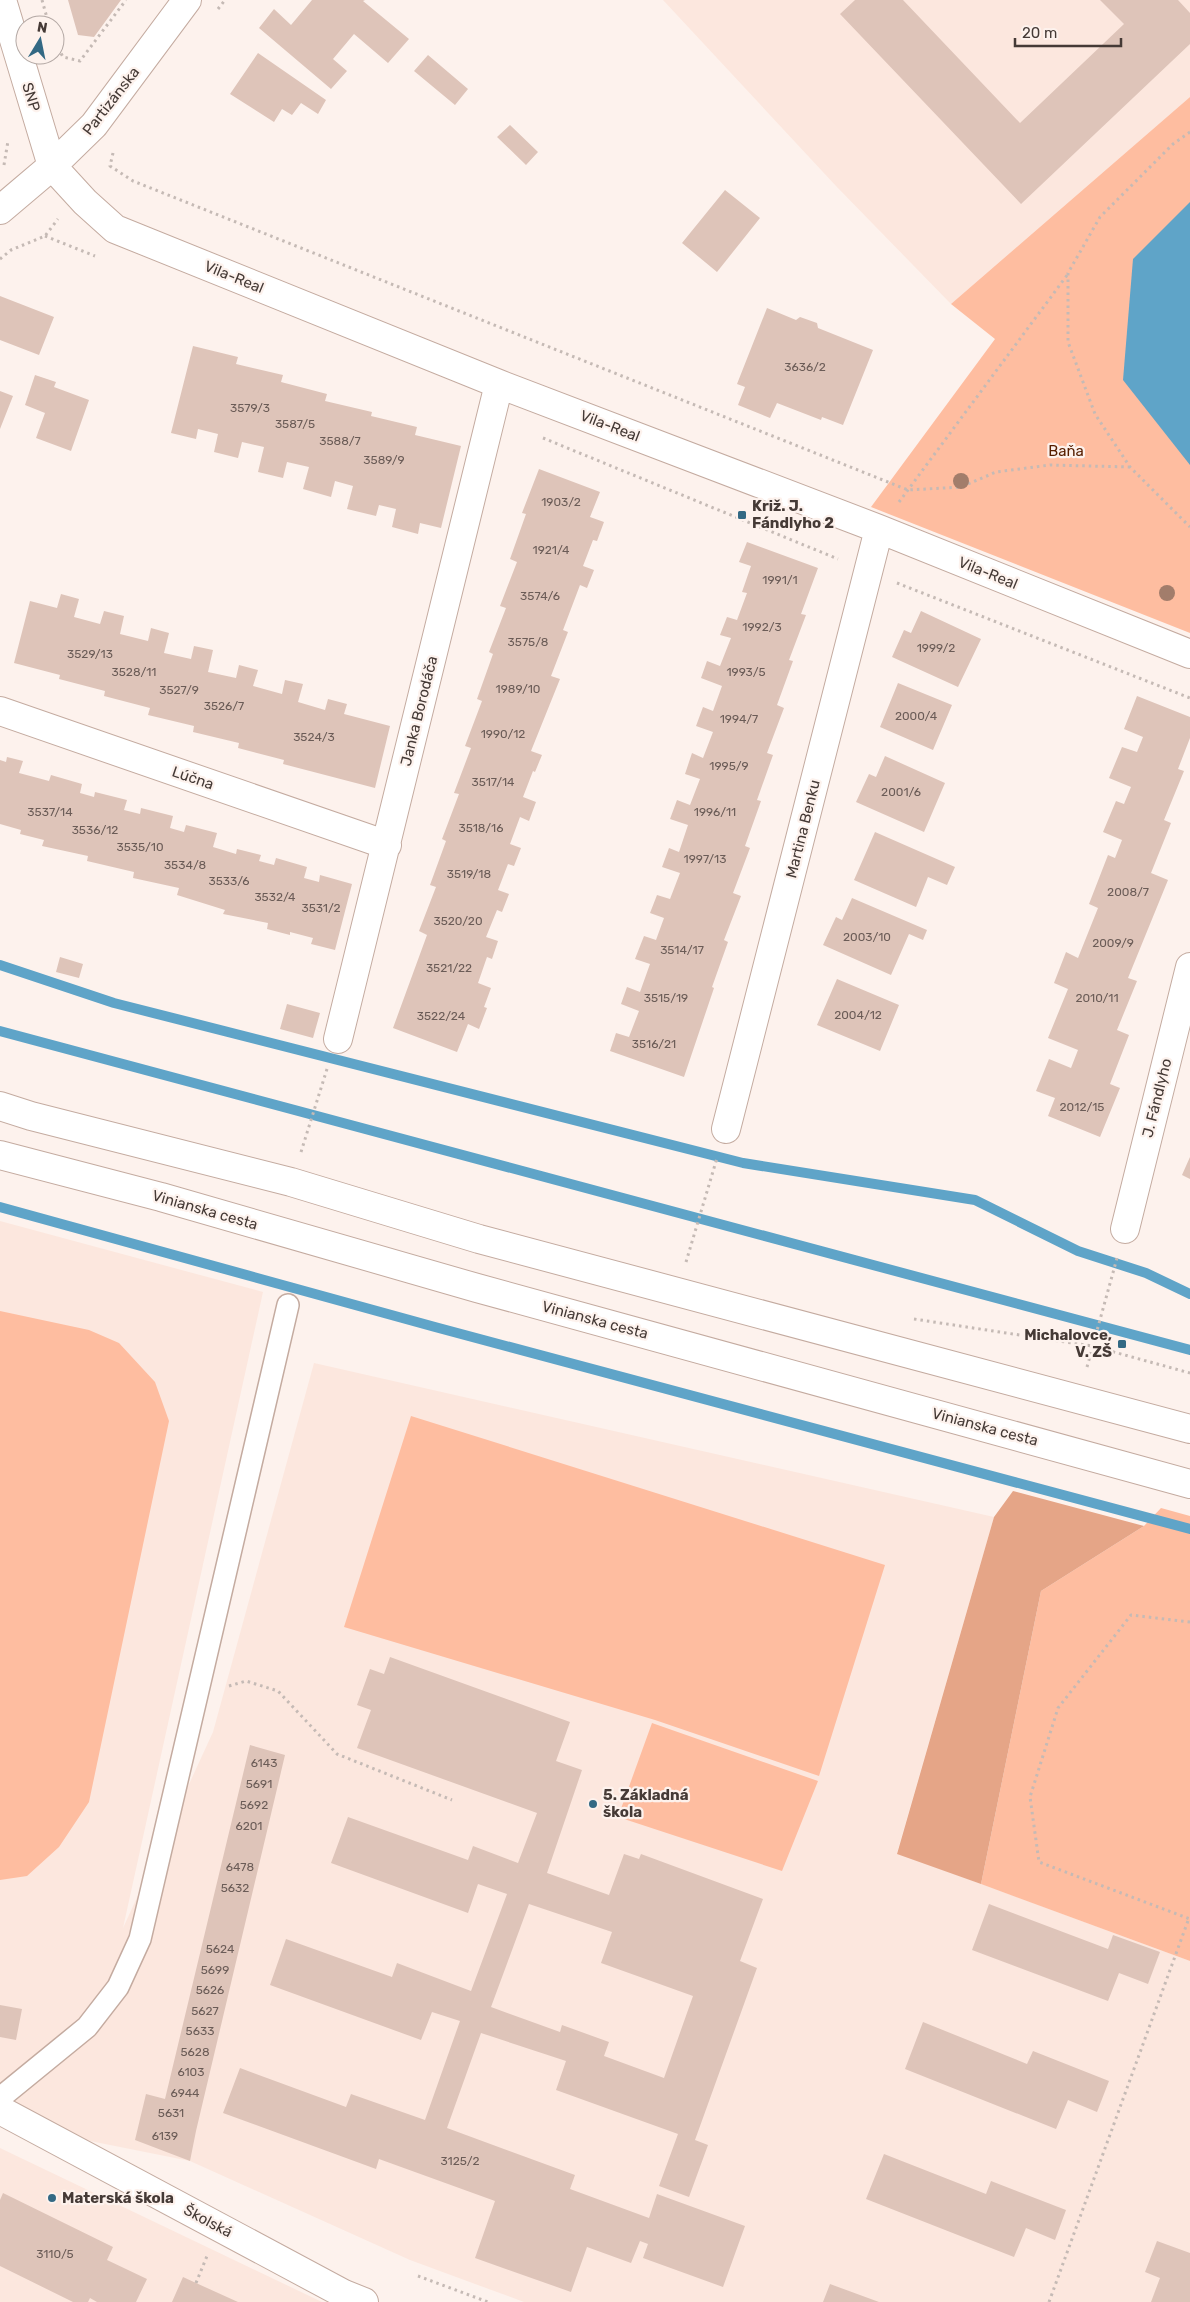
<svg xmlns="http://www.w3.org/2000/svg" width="1190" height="2302" font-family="Rubik,sans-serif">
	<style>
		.built { fill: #fce7de }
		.green { fill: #febda0 }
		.forest { fill: #e5a587 }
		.water { fill: #5fa4c8 }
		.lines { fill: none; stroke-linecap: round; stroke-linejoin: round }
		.stream { stroke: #5fa4c8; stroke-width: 10 }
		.building { fill: #dec4b9; fill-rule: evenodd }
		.lane-casing { stroke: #c4aba0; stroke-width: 24 }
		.street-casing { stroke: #c4aba0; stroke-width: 30 }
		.secondary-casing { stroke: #c4aba0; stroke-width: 30 }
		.path { stroke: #c5bab5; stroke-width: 3; stroke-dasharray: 2.5 4; stroke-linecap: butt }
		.lane { stroke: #fff; stroke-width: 21 }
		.street { stroke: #fff; stroke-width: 28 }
		.secondary { stroke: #fff; stroke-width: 28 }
		.tree { fill: #a27d6b }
		.poi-dot { fill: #336984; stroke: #fdf2ed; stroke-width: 2 }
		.labels { text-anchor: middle; stroke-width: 4.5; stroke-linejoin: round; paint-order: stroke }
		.number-label { font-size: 12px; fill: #6b5c57 }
		.street-label { font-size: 15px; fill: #453a36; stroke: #fdf2ed }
		.park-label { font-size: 15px; fill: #571e00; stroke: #fdf2ed }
		.poi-label { font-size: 15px; font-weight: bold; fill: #453a36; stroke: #fdf2ed; text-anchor: start }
	</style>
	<rect width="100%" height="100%" fill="#fdf2ed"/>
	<path class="built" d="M663,0h527v97l-239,207 -115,-118z
		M0,1221l263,71 -140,636 90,-196 101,-369 680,154 -97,336 293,108v341h-666l-114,-42 -220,-99 -190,-38z
		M0,2148l322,154h-322z"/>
	<path class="green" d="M1190,97v536l-319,-126 124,-168 -44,-35z
		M0,1311l89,19 30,13 36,39 14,39 -80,381 -30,45 -32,29 -27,4z
		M411,1416l474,149 -66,211 -164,-56 -311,-93z
		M1161,1508l29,8v445l-209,-77 60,-293 103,-65z
		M652,1723l166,58 -36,90 -164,-54z"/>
	<path class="forest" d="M1013,1491l131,35 -103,65 -60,293 -84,-30 97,-337z"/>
	<path class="water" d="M1190,202v263l-67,-85 10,-121z"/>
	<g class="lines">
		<path class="stream" d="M0,965l114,38 629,160 232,37 103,51 68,22 44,21
			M0,1031l1190,319
			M0,1207l435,120 755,202"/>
	</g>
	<path class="building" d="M68,0h53l-27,37 -16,-2z
		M312,0h53l-2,1 46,38 -21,24 -34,-29 -21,25 14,12 -16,18 -72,-61 15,-19 17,16z
		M855,0h48l117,123 104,-99 -24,-24h78l12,13v31l-169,160 -181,-190z
		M258,53l68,47 -8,14 -17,-11 -9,12 -10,-6 -8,13 -44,-28z
		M428,55l40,34 -13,16 -41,-34z
		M510,125l28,27 -12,13 -29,-28z
		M725,190l35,28 -43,54 -35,-29z
		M0,296l54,21 -15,38 -39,-15z
		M767,308l29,12 4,-3 17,6 1,5 55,22 -30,75 -21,-8 -1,3 -44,-17 -7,15 -32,-13 7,-18 -8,-3z
		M193,346l45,11 -2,7 47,11 -2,7 46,12 -2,7 47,11 -1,4 46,11 -2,8 46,11 -20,82 -21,-5 -2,11 -26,-7 4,-18 -17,-4 -3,11 -29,-7 6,-23 -18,-5 -4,16 -28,-8 6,-22 -22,-5 -4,16 -25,-6 6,-25 -22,-5 -4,16 -24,-6 4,-18 -20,-5 -2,10 -25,-6z
		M35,375l21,7 -2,5 35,13 -18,51 -35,-13 9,-25 -20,-8z
		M0,391l13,5 -13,33z
		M539,469l61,23 -10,25 14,5 -7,19 -4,-1 -10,26 11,4 -7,18 -7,-3 -17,45 5,2 -17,44 9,3 -29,72 11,4 -7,17 -2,-1 -10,26 13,5 -7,19 -9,-4 -10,27 11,4 -7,18 -6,-2 -10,26 11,4 -7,18 -5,-2 -11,27 12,4 -6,18 -5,-2 -9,26 13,5 -7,19 3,1 -8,21 -11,-5 -11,28 -64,-24 34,-93 -8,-4 17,-44 -6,-2 16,-44 -4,-2 17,-45 -5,-1 17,-45 -6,-2 17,-45 -5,-2 16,-45 -4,-2 17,-44 -6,-2 17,-44 -7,-3 16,-45 -4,-1z
		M747,542l71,26 -17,46 5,1 -17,45 4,1 -16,44 7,3 -17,45 6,2 -16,45 4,1 -16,45 5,2 -17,45 8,3 -17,44 4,2 -16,45 2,1 -30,89 -74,-26 6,-18 13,4 10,-26 -18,-7 6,-17 13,5 10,-28 -15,-5 9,-23 12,4 8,-22 -14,-5 7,-18 13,4 10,-26 -18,-6 7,-19 10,4 9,-27 -18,-6 7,-19 13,5 10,-26 -15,-5 7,-21 11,5 10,-26 -17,-6 7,-19 10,4 9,-25 -21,-8 6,-17 13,5 11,-28 -11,-3 7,-18 10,3 10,-27 -5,-1 9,-26 -12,-4z
		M61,594l18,5 -5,18 26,7 4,-13 20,5 -4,18 28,7 3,-13 18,5 -5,20 27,6 3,-13 19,4 -5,22 28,6 3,-13 19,5 -5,16 29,8 3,-14 18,4 -5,18 27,8 3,-11 19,5 -3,10 46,12 -15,62 -92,-24 1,-4 -46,-12 1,-5 -46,-11 1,-6 -46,-11 2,-7 -46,-12 1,-5 -46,-12 1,-4 -46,-12 16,-62 27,7z
		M921,611l60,28 -23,48 -66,-30 12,-27 7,3z
		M898,683l54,22 -19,45 -53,-23z
		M1137,696l53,21v21l-12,31 6,2 -20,49 7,3 -20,50 17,7 -40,98 9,3 -20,49 12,5 -19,49 10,4 -20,49 -52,-21 7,-18 -19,-7 13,-32 22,9 7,-18 -30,-12 20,-49 -14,-6 12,-31 12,6 20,-50 -9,-4 19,-49 7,3 7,-18 -19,-8 13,-31 8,3 7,-17 -22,-9 13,-31 15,5 6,-15 -19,-8z
		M885,756l60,27 -21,49 -68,-30 13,-28 7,3z
		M7,757l16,4 -4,12 30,8 2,-6 31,9 -2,9 14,4 1,-5 32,8 -3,10 16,4 1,-6 32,8 -3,12 14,4 2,-7 31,8 -4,14 23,7 1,-5 24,6 -2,6 15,4 2,-7 31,9 -3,11 15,4 1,-7 32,9 -17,66 -24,-6 2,-6 -23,-6v3l-23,-6 1,-6 -45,-9 2,-4 -48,-15 2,-7 -46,-10 1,-6 -47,-11 1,-5 -46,-10 2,-6 -24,-6 1,-4 -21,-6v-64l6,2z
		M875,832l80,35 -8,18 -19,-8 -12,30 -62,-27z
		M852,898l75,32 -4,10 -14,-6 -18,41 -68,-30 13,-28 6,3z
		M60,957l23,7 -4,14 -23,-6z
		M837,979l62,26 -19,46 -63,-26z
		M287,1004l33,9 -7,25 -33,-9z
		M1190,1157v22l-8,-4z
		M390,1657l180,65 -14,39 26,9 -35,103 62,22 15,-41 15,5 2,-5 122,45 -23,62 17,7 -62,172 13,5 -19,52 -30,-11 19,-52 -122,-44 10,-29 -85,-28 -34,95 128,47 -5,14 79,29 8,-24 88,32 -22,61 -80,-29 5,-14 -8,-3 -9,22 -44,-16 -16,45 -96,-34 20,-57 -116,-42 -3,10 -153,-56 17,-45 106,39 5,-13 74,26 35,-99 -28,-9 -11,28 -151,-55 16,-46 106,38 5,-14 74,28 36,-97 -29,-10 -10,29 -137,-50 17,-46 120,43 5,-14 45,17 19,-50 -180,-65 14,-38 -14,-5 13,-36 14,5zM529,1904l83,28 -11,31 92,33 -29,82 -60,-22 5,-14 -47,-17 -2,7 -69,-25z
		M250,1745l35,10 -89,376 -6,30 -55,-21 11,-46 19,5z
		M989,1904l119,45 5,-14 47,17 -12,32 -29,-11 -11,28 -136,-51z
		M0,2005l22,4 -6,31 -16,-3z
		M923,2022l104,42 6,-13 76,30 -12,31 -29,-12 -12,29 -151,-60z
		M884,2154l102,40 5,-13 75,29 -11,30 -29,-12 -12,29 -148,-58z
		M3,2193l110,54 -6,13 40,19 -11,23h-39l-7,-4 -2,4h-15l-73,-36v-66z
		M1157,2241l33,12v49h-39l9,-24 -15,-6z
		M183,2277l13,6 42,19h-66z
		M830,2284l49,18h-56z"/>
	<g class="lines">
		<g class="lane-casing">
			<path id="lane" d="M0,2098l87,-71 31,-40 22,-48 148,-634"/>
		</g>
		<g class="street-casing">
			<path id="street" d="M187,0l-93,125 -42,41 33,36 30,27 384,155 380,145 311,125
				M0,711l387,134
				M338,1039l161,-655
				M726,1129l153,-600
				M1125,1229l65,-262
				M0,2110l344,184 20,8"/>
		</g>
		<g class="secondary-casing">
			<path id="secondary" d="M0,210l52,-44 -50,-166
				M0,1106l31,10 260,66 188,57 711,190
				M0,1155l161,42 316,91 713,196"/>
		</g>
		<path class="path" d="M42,0l7,25
			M218,9l7,-9
			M55,42l8,15 17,4 46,-61
			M1190,132l-17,12 -73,73 -32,56v69l27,72 35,53 60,60
			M113,153l-3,13 23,15 775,309 53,-3 35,-15 54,-7 80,2
			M4,165l4,-24
			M45,236l50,20
			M0,259l11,-9 34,-14 13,-17
			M543,438l295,121
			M899,502l169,-228
			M897,583l293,115
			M301,1152l26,-83
			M686,1262l31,-104
			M914,1319l178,27 98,27
			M1087,1367l30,-109
			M1190,1622l-59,-7 -73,93 -28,89 9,65 151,57
			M229,1686l17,-5 32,10 59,63 115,46
			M418,2276l70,26
			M196,2283l11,-27
			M1049,2302l140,-384"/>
		<use href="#lane" class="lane"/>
		<use href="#street" class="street"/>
		<use href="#secondary" class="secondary"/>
	</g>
	<g class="tree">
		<circle cx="961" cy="481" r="8"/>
		<circle cx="1167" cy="593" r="8"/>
	</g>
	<g class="poi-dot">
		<rect x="737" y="510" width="10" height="10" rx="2.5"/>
		<rect x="1117" y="1339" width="10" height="10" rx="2.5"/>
		<circle cx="593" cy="1804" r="5"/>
		<circle cx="52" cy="2198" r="5"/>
	</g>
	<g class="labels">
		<g class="number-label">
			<text x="805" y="371">3636/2</text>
			<text x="250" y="412">3579/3</text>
			<text x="295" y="428">3587/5</text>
			<text x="340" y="445">3588/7</text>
			<text x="384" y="464">3589/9</text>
			<text x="561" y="506">1903/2</text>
			<text x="551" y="554">1921/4</text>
			<text x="780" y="584">1991/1</text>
			<text x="540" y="600">3574/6</text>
			<text x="762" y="631">1992/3</text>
			<text x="528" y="646">3575/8</text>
			<text x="936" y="652">1999/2</text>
			<text x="90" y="658">3529/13</text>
			<text x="134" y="676">3528/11</text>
			<text x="746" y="676">1993/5</text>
			<text x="518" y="693">1989/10</text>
			<text x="179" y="694">3527/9</text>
			<text x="224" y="710">3526/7</text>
			<text x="916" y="720">2000/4</text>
			<text x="739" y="723">1994/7</text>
			<text x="503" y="738">1990/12</text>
			<text x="314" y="741">3524/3</text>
			<text x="729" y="770">1995/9</text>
			<text x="493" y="786">3517/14</text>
			<text x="901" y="796">2001/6</text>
			<text x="50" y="816">3537/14</text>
			<text x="715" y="816">1996/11</text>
			<text x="481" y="832">3518/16</text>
			<text x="95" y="834">3536/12</text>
			<text x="140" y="851">3535/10</text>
			<text x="705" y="863">1997/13</text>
			<text x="185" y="869">3534/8</text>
			<text x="469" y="878">3519/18</text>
			<text x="229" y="885">3533/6</text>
			<text x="1128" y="896">2008/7</text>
			<text x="275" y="901">3532/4</text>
			<text x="321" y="912">3531/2</text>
			<text x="458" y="925">3520/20</text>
			<text x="867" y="941">2003/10</text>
			<text x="1113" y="947">2009/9</text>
			<text x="682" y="954">3514/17</text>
			<text x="449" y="972">3521/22</text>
			<text x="666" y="1002">3515/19</text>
			<text x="1097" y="1002">2010/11</text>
			<text x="858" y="1019">2004/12</text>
			<text x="441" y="1020">3522/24</text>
			<text x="654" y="1048">3516/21</text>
			<text x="1082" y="1111">2012/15</text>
			<text x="264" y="1767">6143</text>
			<text x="259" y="1788">5691</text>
			<text x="254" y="1809">5692</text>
			<text x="249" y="1830">6201</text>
			<text x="240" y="1871">6478</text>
			<text x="235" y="1892">5632</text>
			<text x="220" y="1953">5624</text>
			<text x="215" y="1974">5699</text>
			<text x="210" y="1994">5626</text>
			<text x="205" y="2015">5627</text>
			<text x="200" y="2035">5633</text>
			<text x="195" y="2056">5628</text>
			<text x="191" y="2076">6103</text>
			<text x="185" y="2097">6944</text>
			<text x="171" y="2117">5631</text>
			<text x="165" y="2140">6139</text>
			<text x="460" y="2165">3125/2</text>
			<text x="55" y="2258">3110/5</text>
		</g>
		<g class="street-label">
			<text transform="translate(31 97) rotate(73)" y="5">SNP</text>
			<text transform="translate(111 101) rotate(-52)" y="5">Partizánska</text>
			<text transform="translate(234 277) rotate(22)" y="5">Vila-Real</text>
			<text transform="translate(610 426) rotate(21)" y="5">Vila-Real</text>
			<text transform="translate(988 573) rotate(22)" y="5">Vila-Real</text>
			<text transform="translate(419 711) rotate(-76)" y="5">Janka Borodáča</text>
			<text transform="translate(193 778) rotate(19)" y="5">Lúčna</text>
			<text transform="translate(803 829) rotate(-76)" y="5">Martina Benku</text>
			<text transform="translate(1157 1098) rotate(-76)" y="5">J. Fándlyho</text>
			<text transform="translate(205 1210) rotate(16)" y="5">Vinianska cesta</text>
			<text transform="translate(595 1320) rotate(15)" y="5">Vinianska cesta</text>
			<text transform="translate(985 1427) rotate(15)" y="5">Vinianska cesta</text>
			<text transform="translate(208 2221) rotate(28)" y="5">Školská</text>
		</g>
		<g class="park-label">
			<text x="1066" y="456">Baňa</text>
		</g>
		<g class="poi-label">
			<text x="752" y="511">Križ. J.<tspan x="752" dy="17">Fándlyho 2</tspan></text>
			<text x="1112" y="1340" text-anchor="end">Michalovce,<tspan x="1112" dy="17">V. ZŠ</tspan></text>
			<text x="603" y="1800">5. Základná<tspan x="603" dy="17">škola</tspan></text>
			<text x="62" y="2203">Materská škola</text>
		</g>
	</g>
	<g transform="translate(40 40) rotate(10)"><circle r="24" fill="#fdf2ed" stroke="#b3a8a4"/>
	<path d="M0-4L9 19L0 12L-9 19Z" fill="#336984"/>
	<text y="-8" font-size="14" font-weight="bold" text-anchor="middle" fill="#453a36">N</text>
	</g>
	<path d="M1015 38v8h106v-8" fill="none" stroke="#453a36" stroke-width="2.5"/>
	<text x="1022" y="38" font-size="15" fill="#453a36" stroke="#fdf2ed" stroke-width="4" paint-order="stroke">20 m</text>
</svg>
